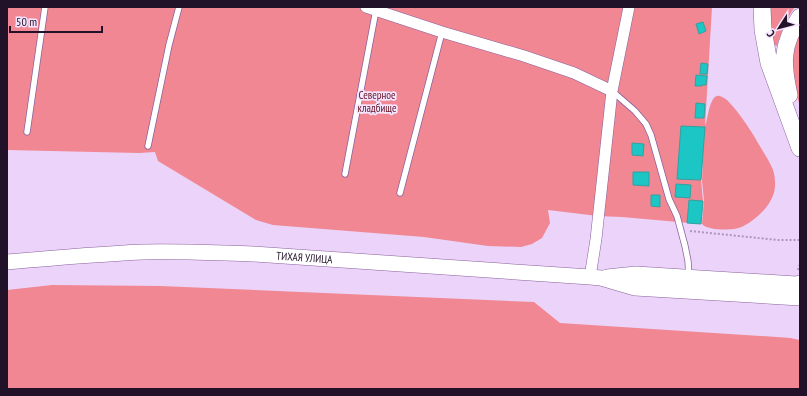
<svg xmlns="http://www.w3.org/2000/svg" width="807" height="396" font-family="'PT Sans Narrow',sans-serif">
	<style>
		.green { fill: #f08792 }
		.building { fill: #1bc6c5; stroke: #32a1a0 }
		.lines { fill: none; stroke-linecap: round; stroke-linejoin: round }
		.lane-casing { stroke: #89629c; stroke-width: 7 }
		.street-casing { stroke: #89629c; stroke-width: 12 }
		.secondary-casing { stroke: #89629c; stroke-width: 16 }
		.primary-casing { stroke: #89629c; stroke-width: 18 }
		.path { stroke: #ae97b9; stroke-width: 2; stroke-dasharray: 2 2; stroke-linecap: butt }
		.lane { stroke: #fff; stroke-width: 5.5 }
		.street { stroke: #fff; stroke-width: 11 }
		.secondary { stroke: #fff; stroke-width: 15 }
		.primary { stroke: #fff; stroke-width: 17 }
		.labels { text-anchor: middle; stroke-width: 3.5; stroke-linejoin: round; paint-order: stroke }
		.park-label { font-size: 11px; fill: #631424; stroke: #f5e4fe }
		.street-label { font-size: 11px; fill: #221229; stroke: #f5e4fe }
	</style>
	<rect width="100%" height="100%" fill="#ecd3f9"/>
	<path class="green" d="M7,7h705l-7,119c3,-6 4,-28 12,-30 3,-1 7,2 10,4 13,13 25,32 34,48 4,7 9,14 12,22 1,3 2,8 2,12 1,11 -5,22 -13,30 -7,7 -18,16 -28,17 -9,1 -27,1 -32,-5l2,-24 -2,-19 1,-25 -2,24 2,21 -2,23 -79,-7 -24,-1 -50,-6 2,13 -8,15 -10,6 -11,3 -33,-1 -64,-9 -151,-12 -17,-5 -98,-59 -3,-9 -16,1 -132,-3z
		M771,7h24c-9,12 -14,25 -18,39l-3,-1 -3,-21z
		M800,33v73l-5,-16 -3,-16 2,-27z
		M52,285l108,1 374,16 26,21 217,14 13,1 10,2v49h-793v-99z"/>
	<path class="building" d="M703,22l3,9 -7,3 -3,-10z
		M701,63l7,1 -1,10h-7z
		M696,75l11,1 -1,9h-4v1h-7z
		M696,103l9,1 -1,14h-9z
		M681,126l24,1 -4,53 -24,-1z
		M632,143l12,1 -1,12 -11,-1z
		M633,172h16v14l-16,-1z
		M676,184l15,1 -1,13 -15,-1z
		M651,195h9v12l-9,-1z
		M689,200l14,1 -2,23 -14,-1z"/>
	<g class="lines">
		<g class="lane-casing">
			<path id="lane" d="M612,91l23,20 11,13 5,11 18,64 8,17 8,30 3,15 1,16
				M27,132l18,-125
				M148,146l21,-101 10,-38
				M345,174l31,-164
				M400,193l42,-161"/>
		</g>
		<g class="street-casing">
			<path id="street" d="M366,7l76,25 82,24 50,17 38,18 -16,148 -6,38
				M612,91l17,-84"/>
		</g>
		<g class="secondary-casing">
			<g id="secondary">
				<path id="s1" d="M7,262c45,-4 91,-8 136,-10 37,-1 73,1 110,2l337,23 11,1 34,10 165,10"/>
				<path d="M607,277l29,-3 160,10 4,-1"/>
			</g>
		</g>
		<g class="primary-casing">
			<path id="primary" d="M762,7l1,23 6,33 31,85
				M789,95c-7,-31 -8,-50 11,-78"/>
		</g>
		<path class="path" d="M690,231l88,9h22
			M798,270l2,-6"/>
		<use href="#lane" class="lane"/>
		<use href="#street" class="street"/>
		<use href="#secondary" class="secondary"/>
		<use href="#primary" class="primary"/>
	</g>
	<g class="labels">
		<g class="park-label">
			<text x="377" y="99">Северное<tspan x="377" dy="13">кладбище</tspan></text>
		</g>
		<g class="street-label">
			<text dy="4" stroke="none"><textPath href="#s1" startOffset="298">ТИХАЯ УЛИЦА</textPath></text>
		</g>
	</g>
	<rect width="807" height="396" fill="none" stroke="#221229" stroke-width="16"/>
	<g transform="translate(779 28) rotate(234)" stroke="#f5e4fe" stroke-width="3" paint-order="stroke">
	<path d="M0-3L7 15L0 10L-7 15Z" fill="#221229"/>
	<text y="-6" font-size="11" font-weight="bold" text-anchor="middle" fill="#221229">С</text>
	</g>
	<path d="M10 26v6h92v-6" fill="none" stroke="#221229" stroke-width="2"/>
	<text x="16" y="26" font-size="12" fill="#221229" stroke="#f5e4fe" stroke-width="3" paint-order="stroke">50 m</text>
</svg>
